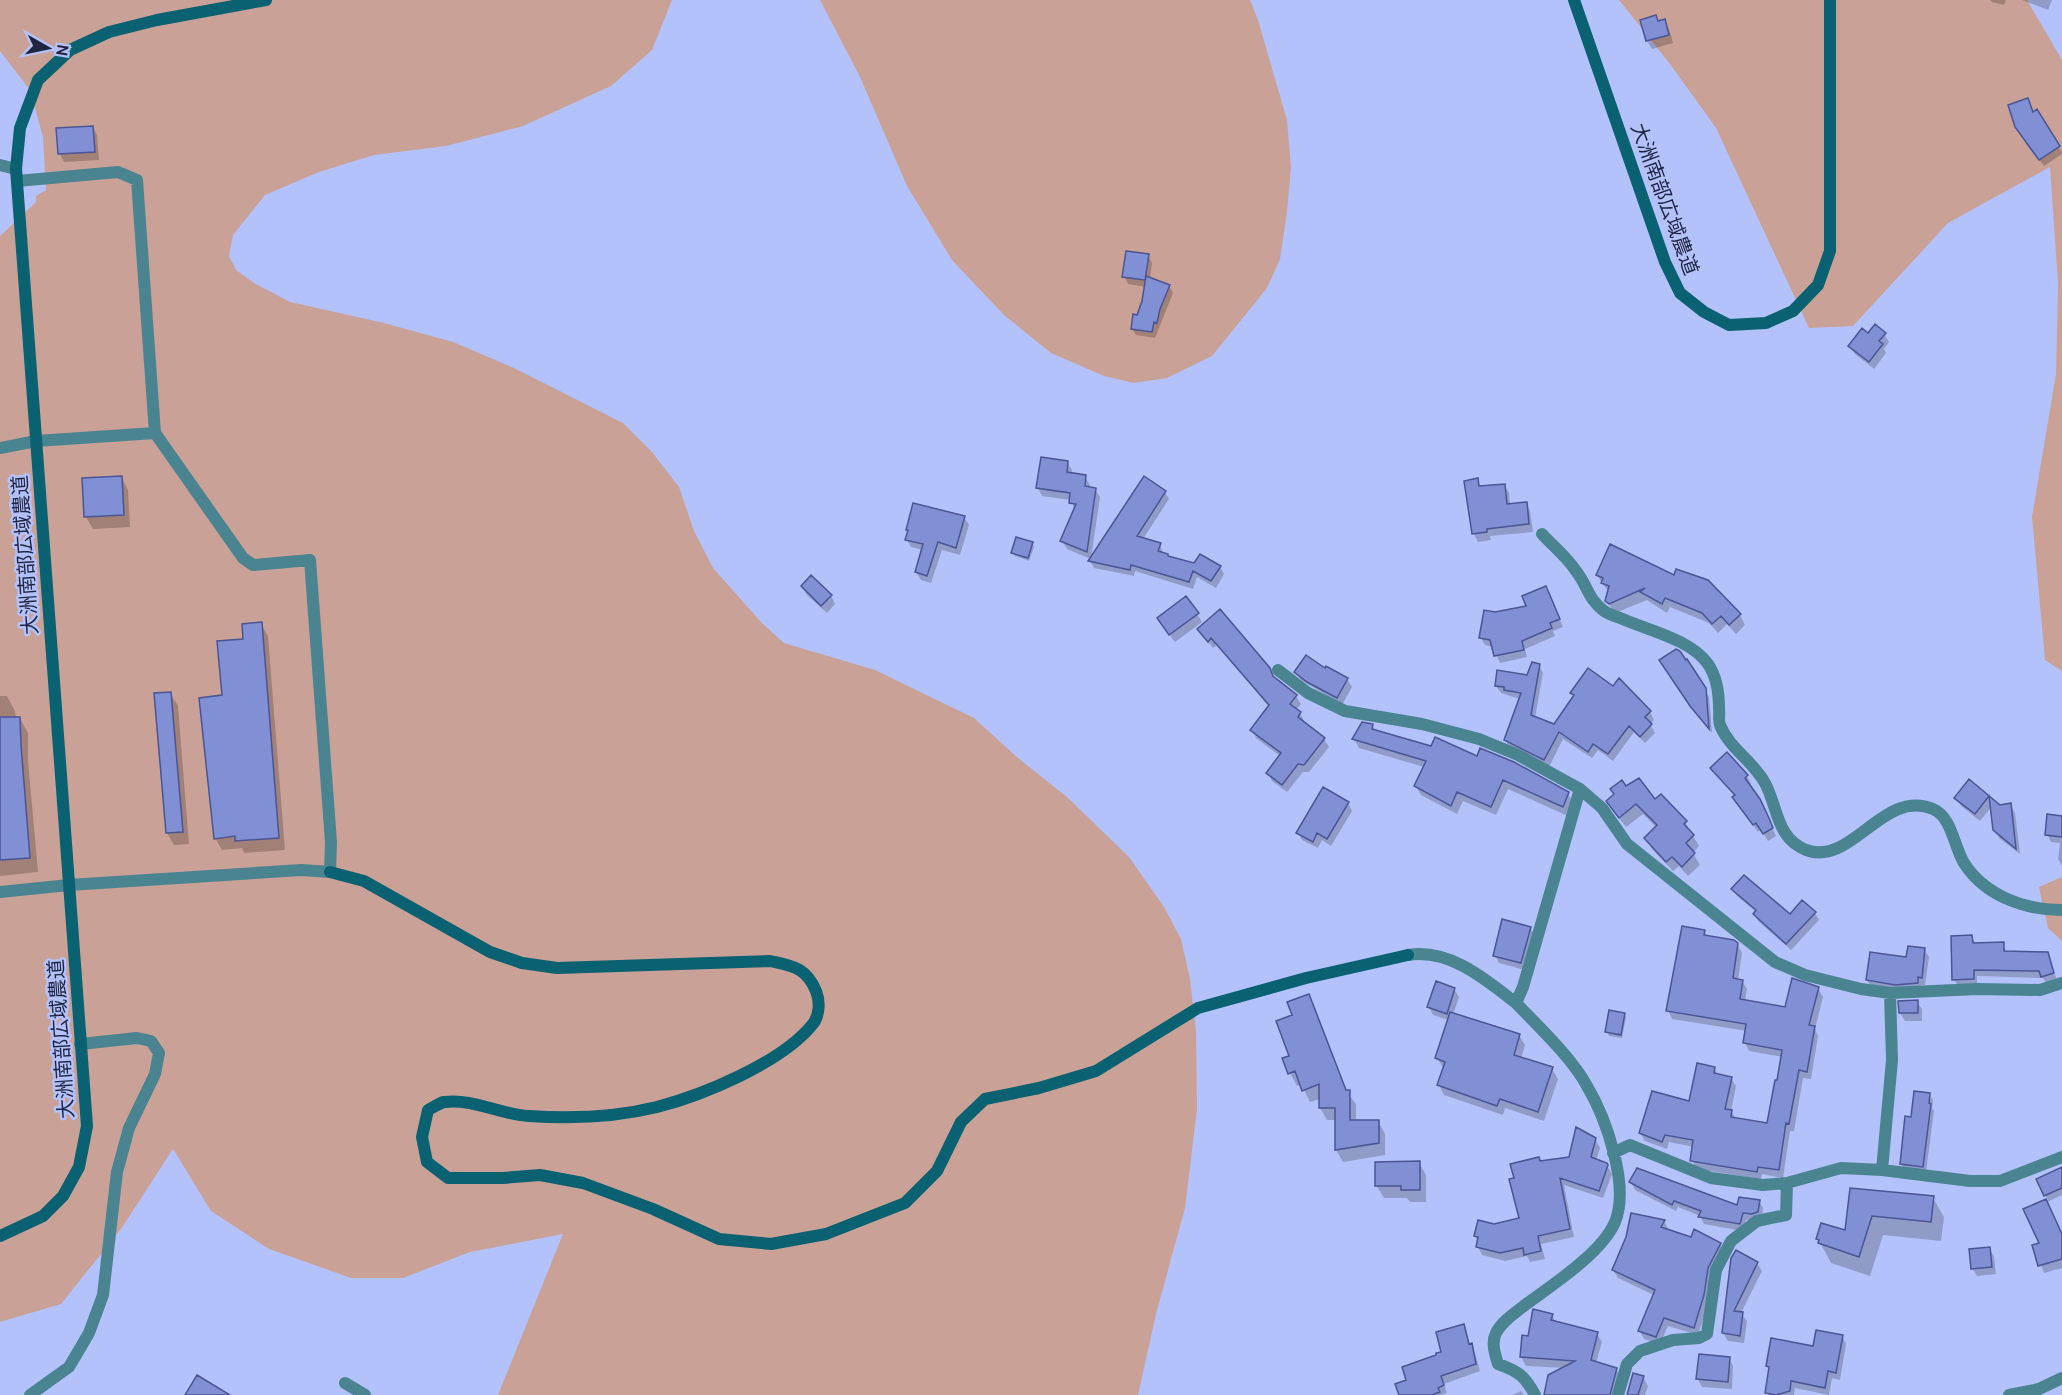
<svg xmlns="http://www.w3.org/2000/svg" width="2062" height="1395" font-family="Cabin,'Noto Sans JP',sans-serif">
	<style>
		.green { fill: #caa197 }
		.shadow { fill: #0003 }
		.building { fill: #818fd4; stroke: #4a5594; stroke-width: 1.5 }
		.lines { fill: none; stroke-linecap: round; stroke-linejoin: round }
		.street { stroke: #4a8491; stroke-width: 12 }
		.secondary { stroke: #096171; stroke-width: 12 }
		.labels { text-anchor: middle; stroke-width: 5; stroke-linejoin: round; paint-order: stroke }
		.street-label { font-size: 20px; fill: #1f2440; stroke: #b4c2fb }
	</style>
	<rect width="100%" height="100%" fill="#b4c2fb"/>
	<path class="green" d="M0,0h672l-20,50 -41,36 -88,40 -77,20 -72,9 -55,17 -54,23 -32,40 -4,21 7,14 18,13 36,19 94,21 69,19 61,26 109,55 29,29 27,35 15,44 19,37 48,54 23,21 91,27 99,48 44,40 49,39 62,60 35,50 17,32 9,40 6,52 1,78 -12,99 -29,106 -18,81h-640l65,-161 -93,18 -67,26h-52l-82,-29 -58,-38 -38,-62 -52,80 -60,75 -61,18v-1086l36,-34v-6l10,-6 -3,-53 -13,-47 -30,-39z
		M820,0h430l8,20 29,100 4,47 -4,45 -7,47 -13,29 -55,68 -45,22 -33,5 -30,-7 -53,-23 -47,-38 -52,-55 -45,-74 -47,-109z
		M1619,0h408l35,60v611l-17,-11 -13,-143 24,-143 2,-91 -8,-116 -102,56 -95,103 -44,2 -93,-200 -46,-64z
		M2062,877v64l-14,-13 -9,-41z"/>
	<path class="shadow" d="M1990,0h16l-2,5 -12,-3z
		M2022,0h30l-4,10z
		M1642,21l17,2 6,-2 4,8 4,14 -21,6 -5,-8z
		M2027,100l6,13 4,-2 25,41v2l-18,12 -23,-31z
		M93,127l4,8 2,25 -35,2 -4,-8 -2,-24z
		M1148,255l4,8 -2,16 19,7 4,7 -18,45 -19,-3 -4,-6 14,-42 -18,-3 -4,-8z
		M1884,334l5,8 -5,7 2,4 -12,16 -19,-15 -5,-8 19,-11z
		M1067,462l5,8 -1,5 14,2 5,8 -1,3 6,1 5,8 -9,61 74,-66 4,7 -26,40 17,5 3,10 6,4 26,7 25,2 4,7 -8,14 -19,-11 -4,12 -58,-18 -1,5 -40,-8 -4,-7 1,-2 -24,-10 -5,-8 13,-30 -4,-11 -29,-4 -4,-8z
		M121,477l7,13 2,37 -37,2 -7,-12 -2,-38z
		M1477,480l5,8 22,-3 5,8 1,12 16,-2 4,8 3,21 -43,4 1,4 -13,2 -4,-8z
		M964,517l5,8 -9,30 -18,-5 -11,33 -10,-3 -5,-8 7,-22 -12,-3 -4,-8 2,-7 -2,-3z
		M1032,543l2,4 -5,14 -14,-5 -2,-3z
		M1611,546l129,69 5,10 -9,9 -9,-10 -9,9 -9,-10 -39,-16 -3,6 -20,-13 -32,13 -9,-13 3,-7 -12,-18z
		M802,587l29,9 4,8 -8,9 -20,-18z
		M1550,595l13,32 -10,4 2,5 -30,13 2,8 -27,6 -7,-16 -8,-2 -4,-7 14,-24 33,-7z
		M1197,614l5,8 -27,20 -12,-16z
		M261,624l7,12 17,214 -41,3 -2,-5 -20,2 -7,-12 9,-141 20,-57z
		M1199,630l75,49 22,17 5,8 -5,6 4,3 4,8 -1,2 21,16 5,8 -20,25h-6l-16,20 -15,-11 -4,-8 12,-17 -24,-18 -4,-8 17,-23 -52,-62 -4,3z
		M1539,665l4,8 -8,45 20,8 19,-29 -2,-4 41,-5 6,-8 31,32 4,8 -4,4 5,9 -10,10 -11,-11 -21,29 -15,-11 -6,8 -29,-19 -14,28 -39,-19 -5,-8 15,-41 -19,-6 -5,-7 32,-9z
		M1665,667l39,22 5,8 3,36 -16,-20z
		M1296,672l51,7 5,8 -10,18 -41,-25z
		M171,694l7,12 11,138 -15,1 -7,-12z
		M0,696h7l8,15 1,7h4l8,15v27l10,112 -38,4z
		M1372,725l4,6 56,17 46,9 90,37 5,9 -5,13 -60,-27 -12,26 -33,-14 -6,13 -36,-19 -5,-9 8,-19 -65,-19 -5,-9z
		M1727,754l20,22 4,8 -2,2 14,23 13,27 -8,5 -7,-12 -3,3 -19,-27 -4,-8 -23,-29z
		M1969,782l31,24 10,-1 5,8 5,41 -21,-16 -5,-9 -2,-23 -12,15 -19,-15 -5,-8z
		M1626,788l29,13 30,21 14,24 -6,7 7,12 -12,11 -9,-10 -6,5 -21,-22 -6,-11 11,-10 -14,-14 -17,13 -12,-16z
		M1348,803l4,8 -21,35 -9,-6 -4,8 -16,-8 -4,-7z
		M2062,817v49l-4,-7 2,-16 -9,-1 -4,-8z
		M1733,889l57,27 25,-3 4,7 -28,30 -33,-29 -4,-7 2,-2 -19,-16z
		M1530,928l5,8 -10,34 -26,-7 -4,-8z
		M1704,931l4,6 29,7 5,9 -4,27 4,1 5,8 -2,12 41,8 32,-21 5,9 -8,32 3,7 -7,43 -8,-1 -9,53h-4l-7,47 -21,-4 -1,5 -64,-10 -5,-9 2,-13 -25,-5 -2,7 -22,-8 -5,-8 50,-30 24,-35 4,7 13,3 5,8 -5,25 5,8 32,5 15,-67 -34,-6 -4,-9 2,-11 -75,-12 -4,-9z
		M1971,936l5,8h27l4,9 40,1 10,26 -11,3 -3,-5 -66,-2v9l-19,1 -4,-7z
		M1924,949l5,8 -4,28h-4v6l-49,-3 -5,-8z
		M1454,989l5,8 -6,18 66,20 6,10 -4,14 31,10 6,10 -14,42 -39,-13 -2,7 -59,-20 -5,-10 5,-16 -7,-11 12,-38 -16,-5 -4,-8z
		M1308,995l7,13 32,84 9,12v17h22l7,13v21l-42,7 -7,-12v-30h-9l-7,-12v-9l-10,3 -9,-18 -4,2 -7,-13 -6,-14 7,-3 3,-40z
		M1900,1002h17l5,7v12h-17l-5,-8z
		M1624,1014l2,3 -4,21 -13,-2 -2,-4z
		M1929,1094l4,6 -1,8 2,3 -8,61 -21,-2 -4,-6 11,-45z
		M1595,1139l5,9 -4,13 10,3 6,10 -9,24 -39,-13 10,52 -33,7 4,15 -15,3 -3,-6 -22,5 -23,-6 -4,-8 1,-5 -4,-6 19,-11 27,-6 19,-56 30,-4z
		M1419,1163l7,12v27h-16l-3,-4h-23l-8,-13z
		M2062,1171v24l-15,7 15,33v33l-18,5 -10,-27 7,-2 -16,-34 23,-10 -3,-5z
		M1631,1182l108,25 20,-6 4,7 -1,12 -5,1 -11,-1 -3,11 -39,-7 -4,-8 -22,-9 -2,4 -41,-21z
		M1851,1190l82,8 11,19 -3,24 -58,-6 -13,41 -39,-13 -13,-24 28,-6z
		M1664,1221l4,8 -1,2 25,8 28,5 4,8 -26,83 -30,-9 -8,18 -16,-5 -4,-8 14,-36 -36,-17 -5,-8z
		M1990,1249l4,8 2,17 -19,2 -5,-8z
		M1757,1263l5,8 -21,42 6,8 -3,22 -16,-2 -5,-8z
		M1552,1315l4,8 41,11 5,8 -6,21 20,6 5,9 -5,17h-70l18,-27 -38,-2 -5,-9 8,-19z
		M1463,1326l7,19 5,8 5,18 -36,13 3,9 -5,2h-41l7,-15 35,-27z
		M1842,1336l4,8 -6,36 -8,-2 -3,17 -34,-7 -1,7h-26l2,-24 -3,-5z
		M1729,1358l4,8 -1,23 -30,-2 -4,-8z
		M1643,1377l5,9 -3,9h-17z
		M1521,1391l3,4h-12z"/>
	<path class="building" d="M1656,15l2,6 7,-2 4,16 -23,6 -6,-21z
		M2028,98l5,14 4,-3 23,37 -21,14 -24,-33 -7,-22z
		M93,126l2,26 -37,2 -2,-26z
		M1126,251l23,3 -4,26 -23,-3z
		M1146,276l24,9 -10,24 -3,14 -3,-1 -2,10 -21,-3 2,-15 4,1 5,-14z
		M1875,324l11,9 -7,8 4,3 -14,18 -21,-16 14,-18 6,5z
		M1041,457l27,4 -1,11 19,3 -1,11 11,2 -9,64 -27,-11 16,-37 -7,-1 1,-10 -34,-5z
		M122,476l2,39 -40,2 -2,-39z
		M1144,476l22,15 -29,45 24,7 -3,8 10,3v2l26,7 6,-9 21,12 -10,15 -18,-10 -4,11 -58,-17 -1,5 -42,-9z
		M1478,478l1,8 26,-2 2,20 20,-2 2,22 -42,5v3l-15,2 -8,-53z
		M913,503l52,13 -9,32 -18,-6 -11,34 -12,-4 8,-28 -18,-4 3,-10h-2z
		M1016,537l17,5 -5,16 -17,-5z
		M1610,544l64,31 2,-6 32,11 33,34 -12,11 -8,-9 -9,8 -10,-11 -37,-15 -3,6 -22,-12 5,-4 -36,16 -4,-3 4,-15 -8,-3 2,-5 -7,-3z
		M811,575l21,20 -11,11 -20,-20z
		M1546,586l14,33 -10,4 2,5 -30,13 2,9 -30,6 -4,-16 -11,-2 5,-28 11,2 31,-6 -4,-10z
		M1186,596l13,17 -30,22 -12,-17z
		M1220,609l50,59 3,8 24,19 -7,9 11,8 -3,5 27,21 -21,27 -6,-1 -16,21 -16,-12 15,-20 -31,-23 19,-25 -58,-67 -3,4 -11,-13z
		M262,622l17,216 -44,3v-5l-21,3 -15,-141 23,-3 -5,-54 26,-2 -1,-15z
		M1676,649l4,2 6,9 1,-1 19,29 3,41 -19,-23 -31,-46z
		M1306,655l19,13 1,-2 22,12 -11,20 -30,-16 -13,-10z
		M1532,662l8,2 -9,51 23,9 20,-29 -4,-2 18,-25 25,18 6,-8 32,33 -6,6 7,7 -12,13 -11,-11 -21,28 -15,-10 -5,8 -29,-20 -15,28 -40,-20 17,-47 -17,-3v-3l-9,-1 2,-16 30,5z
		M171,692l12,140 -17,1 -12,-140z
		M0,717h20l1,28 9,113 -30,2z
		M1362,722l11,2 -1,5 59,17 4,-9 42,19 3,-8 34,14 55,30 -6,15 -60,-27 -12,27 -34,-15 -6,14 -37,-20 12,-25 -74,-22z
		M1727,752l21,23 -3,3 15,21 9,19 4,10 -10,6 -7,-11 -3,2 -21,-28 3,-2 -25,-27z
		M1639,778l16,21 6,-5 26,27 -3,3 10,11 -8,8 9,10 -13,14 -10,-10 -6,5 -22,-24 13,-13 -21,-21 -17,14 -13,-17 8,-7 -4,-5 12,-9 4,6z
		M1969,779l31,26 11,-2 5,46 -23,-19 -4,-34 -14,18 -21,-16z
		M1323,787l26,15 -22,37 -10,-6 -4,9 -17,-9z
		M2047,814l15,2v21l-17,-2z
		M1744,875l46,39 12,-14 14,12 -30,32 -33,-30 3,-4 -25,-21z
		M1502,919l29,8 -10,36 -28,-7z
		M1682,926l23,4 -1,5 30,5 4,3 -5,35 10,2 -3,19 45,8 7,-29 27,9 -10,38 6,1 -8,46 -8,-2 -10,54 -3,-1 -7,47 -21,-3 -1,5 -67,-11 3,-21 -28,-5 -3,7 -23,-9 13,-42 37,10 8,-38 18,4 -1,6 18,4 -7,32 7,1 -1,7 36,6 8,-43h2l5,-30 -39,-7 3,-19 -80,-13z
		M1972,935l1,8 31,-1v9l44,1 6,21 -13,4 -2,-6 -65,-1v9l-22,1 -1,-44z
		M1908,946l17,2 -3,30 -4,-1v6l-23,2 -29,-5 4,-28 36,5z
		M1436,981l19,7 -8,26 -20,-7z
		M1309,994l37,96h4v30h29v23l-44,7v-42h-16v-24l-17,7 -7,-20 -7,3 -6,-16 7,-2 -13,-35 16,-6 -5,-13z
		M1918,1000v13h-19l-1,-12z
		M1609,1010l16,3 -4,22 -16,-3z
		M1450,1012l70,22 -6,21 39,12 -15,45 -38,-13 -3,7 -60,-21 8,-23 -10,-4z
		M1914,1091l16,2 -1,10 2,1 -8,63 -23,-3 5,-48 6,1z
		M1576,1127l20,11 -5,19 16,6 1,2 -9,26 -39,-13 10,51 -32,7 3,15 -17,4 -1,-7 -23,5 -24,-6 2,-10 -4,-1 4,-16 16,4 25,-6 -10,-39 5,-1 -4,-14 29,-7 1,4 29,-4z
		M1420,1161v29h-19v-4h-26v-24z
		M2062,1167v21l-18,8 -8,-17z
		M1637,1168l100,37 2,-8 21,3 -2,12 -6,2 -9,-1 -3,11 -42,-7 3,-6 -27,-10 -2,4 -43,-23z
		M1850,1188l84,8 -3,26 -59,-6 -13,41 -41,-14 1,-3 -3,-1 5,-16 24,7z
		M2046,1199l16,35v25l-24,7 -6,-21 7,-2 -16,-34z
		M1631,1213l34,7 -4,7 30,10 3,-8 27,14 -13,25 -4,27 -10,33 -30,-10 -8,19 -18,-6 17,-41 -43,-20 14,-33z
		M1990,1247l2,20 -21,2 -2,-20z
		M1736,1250l22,12 -24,49 9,1 -3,24 -18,-3 9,-75z
		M1533,1309l20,5 -2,6 47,12 -7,28 26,8 -7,27h-66l4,-20 27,-14 -55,-4 2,-22 6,1z
		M1464,1324l5,20 3,-1 4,21 -35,12 3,9 -6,3 2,4 -8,3h-33l-4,-11 11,-4 -4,-13 34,-12v-2l5,-1 -5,-20z
		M1816,1330l27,5 -7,38 -8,-2 -3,17 -34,-7 -1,10 -14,4 -11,-2 4,-26 -3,-1 5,-28 42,8z
		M1699,1354l31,3 -2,25 -32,-3z
		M1633,1373l11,3 -6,19h-11z
		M197,1375l33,20h-45z"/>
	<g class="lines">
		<path class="street" d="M0,165l16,4
			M0,448l36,-7 119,-8
			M1542,534c11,12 25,23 34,37 12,15 11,27 28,40 6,4 14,6 21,9 26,11 66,20 83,44 9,13 11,28 11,44 1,6 -1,12 1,17 9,23 33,36 45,58 13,24 11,55 41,67 46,17 77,-62 127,-41 19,8 21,38 31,54 21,33 61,47 98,47
			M1278,670l30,23 37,18 77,13 57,15 39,16 62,34 22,19 25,36 148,118 30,13 56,14 29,4 87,-4 63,1 22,-7
			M0,892l69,-7 232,-15 29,2 1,-30 -21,-282 -57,5 -10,-7 -88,-125 -18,-253 -19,-8 -101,9
			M1408,955c41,-7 77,24 108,48
			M1613,1153l17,-8 81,33 52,7 24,-2 54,-15 41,2 88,11h30l62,-24
			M1882,1170l10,-110 -2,-67
			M345,1383l20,12
			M30,1395l39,-28 20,-34 14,-38 14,-123 12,-44 26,-54 4,-21 -8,-12 -14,-3 -57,6
			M1535,1395c-10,-19 -17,-24 -37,-31 -3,-10 -7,-21 -2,-31 6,-12 19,-20 29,-28 27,-20 77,-52 90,-83 15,-36 -9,-104 -28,-136 -15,-28 -48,-59 -71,-83l7,-16 57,-198
			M1618,1395l9,-31 13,-13 33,-11 26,-2 8,-4 9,-64 15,-29 26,-20 29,-6 1,-32
			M2009,1395l30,-6 23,-11"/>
		<path class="secondary" d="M1574,0l91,262 15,31 24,19 25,13 37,-2 27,-12 25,-26 12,-34v-251
			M330,872l34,9 126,71 32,11 35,5 213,-7c22,5 36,6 46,30 4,10 4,25 -4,34 -31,38 -109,70 -155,82 -41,10 -86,12 -128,9 -28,-1 -56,-18 -85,-14 -5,1 -11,6 -16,8l-6,27 5,25 21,16h55l37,-3 43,8 70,26 66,30 52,5 55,-10 79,-31 32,-32 24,-49 24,-23 54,-11 57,-17 102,-63 108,-30 102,-23
			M0,1236l43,-20 20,-20 16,-29 8,-41 -71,-957 4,-41 18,-48 32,-30 39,-18 48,-12 109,-20"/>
	</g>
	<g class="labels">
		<g class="street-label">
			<text transform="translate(1665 199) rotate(70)" y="7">大洲南部広域農道</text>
			<text transform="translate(25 555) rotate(-94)" y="7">大洲南部広域農道</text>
			<text transform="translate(61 1039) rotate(-94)" y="7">大洲南部広域農道</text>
		</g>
	</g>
	<g transform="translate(48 48) rotate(99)" stroke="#b4c2fb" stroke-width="4.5" paint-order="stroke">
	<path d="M0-4.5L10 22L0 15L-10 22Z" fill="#1f2440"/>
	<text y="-9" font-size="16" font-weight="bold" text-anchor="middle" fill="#1f2440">N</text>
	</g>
</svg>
